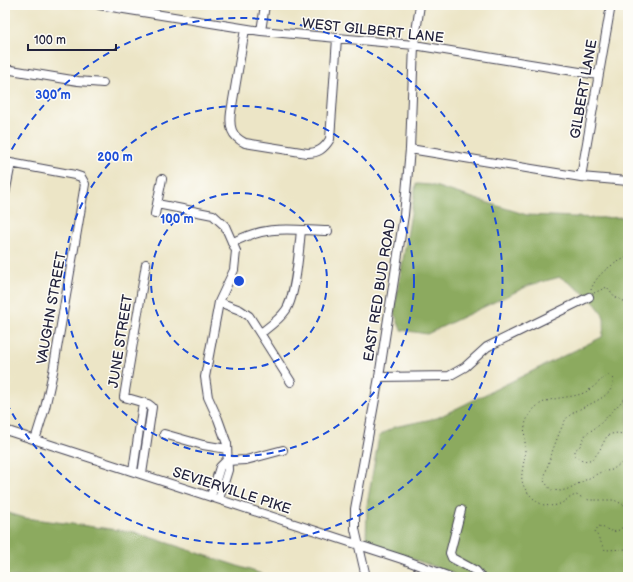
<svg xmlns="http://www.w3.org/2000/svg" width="633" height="582" font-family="'Balsamiq Sans',sans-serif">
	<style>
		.forest { fill: #8caa5e; stroke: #57664c }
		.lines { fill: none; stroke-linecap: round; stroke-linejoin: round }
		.minor-casing { stroke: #403f50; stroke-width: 10 }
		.path { stroke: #403f50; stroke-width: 1; stroke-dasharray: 1 3; stroke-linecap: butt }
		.minor { stroke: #fff; stroke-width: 8 }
		.ring { fill: none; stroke: #1d4ed8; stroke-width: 2; stroke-dasharray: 7 5 }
		.labels { text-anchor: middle; stroke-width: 3; stroke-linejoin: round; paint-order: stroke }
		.street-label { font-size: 14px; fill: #22223b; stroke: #fdfcf7 }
		.centre { fill: #1d4ed8; stroke: #fdfcf7; stroke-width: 2 }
		.ring-label { font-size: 12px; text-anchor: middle; font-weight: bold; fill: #1d4ed8; stroke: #fdfcf7; stroke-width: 3; stroke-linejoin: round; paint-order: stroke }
	</style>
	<rect width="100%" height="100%" fill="#fdfcf7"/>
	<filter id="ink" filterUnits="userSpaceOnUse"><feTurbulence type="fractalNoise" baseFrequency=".025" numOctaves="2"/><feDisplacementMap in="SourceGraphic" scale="8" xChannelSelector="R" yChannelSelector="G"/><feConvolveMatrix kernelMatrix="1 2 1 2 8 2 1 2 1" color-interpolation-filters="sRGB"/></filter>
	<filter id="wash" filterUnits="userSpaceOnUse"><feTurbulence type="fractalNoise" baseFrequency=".012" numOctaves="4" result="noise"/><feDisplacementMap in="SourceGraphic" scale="16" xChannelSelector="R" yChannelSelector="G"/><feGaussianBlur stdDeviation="0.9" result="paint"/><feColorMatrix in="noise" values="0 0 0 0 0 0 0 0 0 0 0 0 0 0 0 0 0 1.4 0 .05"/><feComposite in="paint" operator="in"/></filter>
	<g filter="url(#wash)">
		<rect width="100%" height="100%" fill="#ece5c6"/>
		<path class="forest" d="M416,184l15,1 96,30 70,3 31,-1v360h-170l-8,-5 -84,-29 1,-38 12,-69 15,-9 43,-9 165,-81c1,-5 3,-14 2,-19 -5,-16 -31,-33 -44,-41l-30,8 -103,49 -26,-4 -7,-18z
			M5,512l20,6 109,14 137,45h-266z"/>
	</g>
	<g filter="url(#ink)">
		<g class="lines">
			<g class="minor-casing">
				<path id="minor" d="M99,5l162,26 153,14 184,30
					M245,29l-14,83c-2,15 0,24 14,31l62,10c11,0 17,-4 23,-14l7,-101
					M261,31l4,-26
					M5,69l73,12 25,2
					M410,149l171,28 47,4
					M5,162l70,13 6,2 4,7 -32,188 -8,36 -10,32
					M581,177l30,-172
					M5,194l6,-31
					M157,204l56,11 12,11 11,25 -2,19 -15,32 -14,75 3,20 10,22 9,25 1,26 -9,29
					M155,214l7,-35
					M232,243c35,-19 59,-13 96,-12
					M219,302l21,8 9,6 42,66
					M261,333c9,-7 19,-14 25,-23 10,-15 13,-60 15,-80
					M379,377l70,-1 16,-9 22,-20 102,-50
					M5,430l397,129 48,18
					M164,434l39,11 24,4
					M226,461l20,-1 37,-10
					M133,471l10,-68
					M142,474l10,-67 -4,-3 -24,-7 22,-133
					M211,496l9,-29 6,-6
					M461,510l-11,43 2,5 24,13 5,6
					M366,577l-11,-48v-20l24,-132 25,-162 6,-66 4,-104 6,-40"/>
			</g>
			<path class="path" d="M591,290c5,-16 22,-27 37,-33
				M594,293l13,-6 8,10 13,6
				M628,393l-6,8 -24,25 -12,8 -6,12 -5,4v6c19,14 25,-8 32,-20 7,-4 16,-4 21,2
				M628,458l-16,12 -11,2 -33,17 -7,2 -10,-1 -7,-9c1,-11 16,-53 22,-62 12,-15 52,-18 47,-43l-2,-2c-10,3 -16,15 -30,20 -15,5 -36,2 -48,16 -13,16 -7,23 -8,40 -1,24 -11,31 10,50 6,5 13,7 22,5 7,-2 12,-8 19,-10l13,5h25l14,7
				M628,522c-14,14 -13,10 -29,4l-4,5 10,19 23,-1"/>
			<use href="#minor" class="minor"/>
		</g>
	</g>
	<g class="ring">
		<circle cx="239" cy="281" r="88"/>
		<circle cx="239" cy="281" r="175"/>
		<path d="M6 160A263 263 0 1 1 6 402"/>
	</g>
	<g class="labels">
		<g class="street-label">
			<text transform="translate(373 30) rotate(6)" y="5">WEST GILBERT LANE</text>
			<text transform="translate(583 89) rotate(-80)" y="5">GILBERT LANE</text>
			<text transform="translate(379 290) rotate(-81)" y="5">EAST RED BUD ROAD</text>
			<text transform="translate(51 308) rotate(-80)" y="5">VAUGHN STREET</text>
			<text transform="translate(120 341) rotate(-81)" y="5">JUNE STREET</text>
			<text transform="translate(232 490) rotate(18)" y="5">SEVIERVILLE PIKE</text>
		</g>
	</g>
	<circle cx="239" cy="281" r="6" class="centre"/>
	<g class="ring-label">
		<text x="53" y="99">300 m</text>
		<text x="115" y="161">200 m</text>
		<text x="177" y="223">100 m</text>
	</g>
	<rect width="633" height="582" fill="none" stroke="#fdfcf7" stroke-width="20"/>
	<path d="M28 44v6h88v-6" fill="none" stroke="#22223b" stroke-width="2"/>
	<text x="34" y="44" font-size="12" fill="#22223b" stroke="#fdfcf7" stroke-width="3" paint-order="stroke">100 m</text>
</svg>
